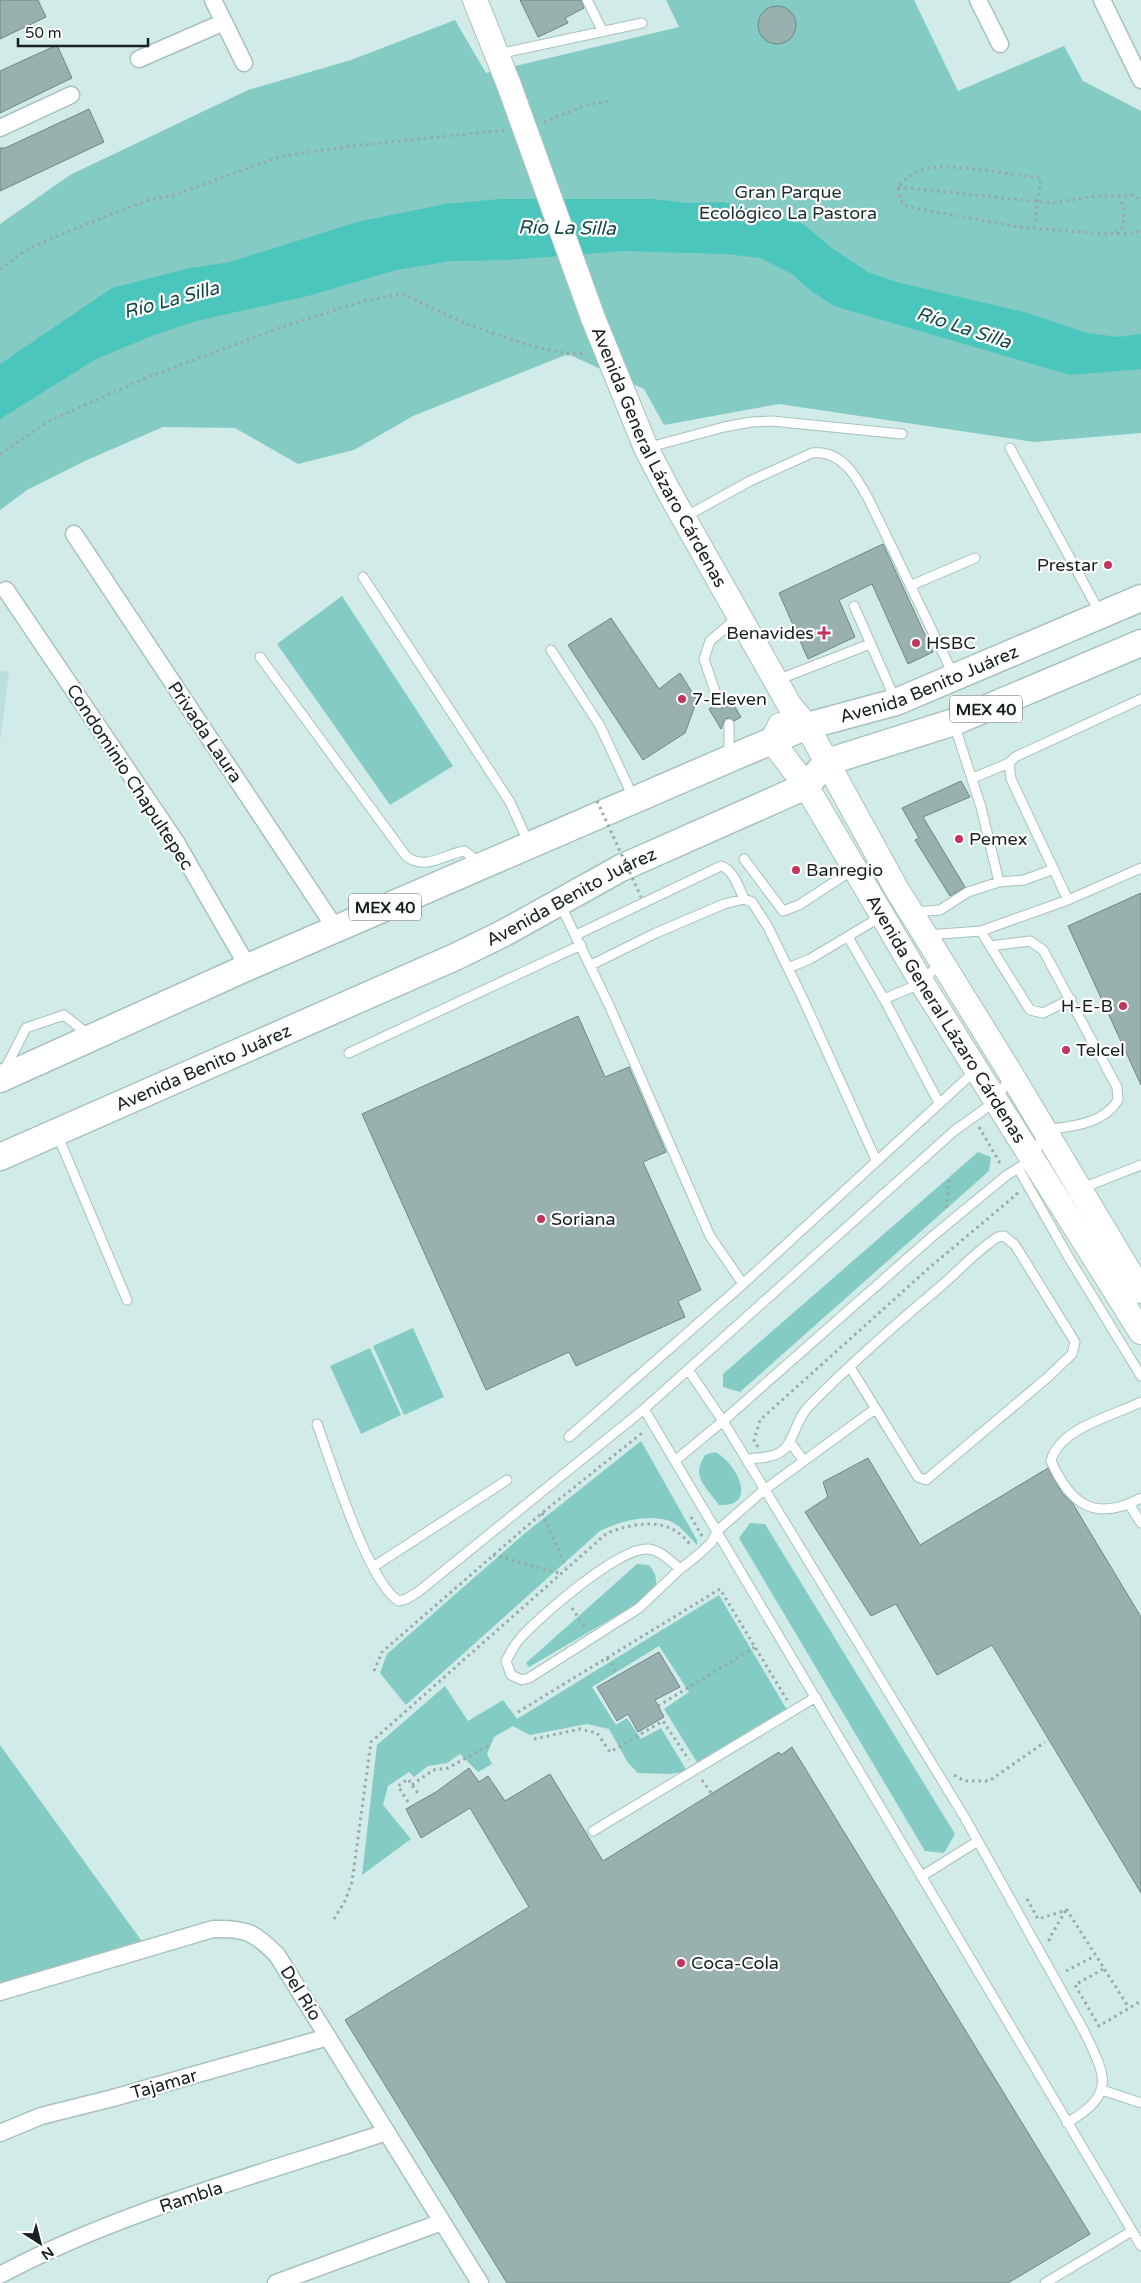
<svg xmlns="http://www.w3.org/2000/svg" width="1141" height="2283" font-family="'Varela Round',sans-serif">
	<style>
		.built { fill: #bcdfdb }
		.green { fill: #84cbc4 }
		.water { fill: #4bc6bd }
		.building { fill: #98b1ae; stroke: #6f8684 }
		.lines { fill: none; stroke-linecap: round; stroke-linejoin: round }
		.lane-casing { stroke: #a8c1be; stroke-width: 11 }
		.street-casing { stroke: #a8c1be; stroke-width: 19 }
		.secondary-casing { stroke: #a8c1be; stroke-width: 26 }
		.primary-casing { stroke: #a8c1be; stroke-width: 29 }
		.path { stroke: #96aba8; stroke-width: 3; stroke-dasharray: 2.5 4; stroke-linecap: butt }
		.lane { stroke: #fff; stroke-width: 9 }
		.street { stroke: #fff; stroke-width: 16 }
		.secondary { stroke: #fff; stroke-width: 24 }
		.primary { stroke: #fff; stroke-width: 26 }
		.secondary-bridge-casing { stroke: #a8c1be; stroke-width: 26; stroke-linecap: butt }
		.path-bridge { stroke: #96aba8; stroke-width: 3; stroke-dasharray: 2.5 4; stroke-linecap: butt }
		.secondary-bridge { stroke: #fff; stroke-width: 24 }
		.poi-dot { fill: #c3355e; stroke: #fff; stroke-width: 2 }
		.labels { text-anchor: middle; stroke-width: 4.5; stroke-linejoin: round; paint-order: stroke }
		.shield { fill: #fff; stroke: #5d6463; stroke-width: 1 }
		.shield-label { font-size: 16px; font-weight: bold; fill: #182120 }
		.park-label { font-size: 18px; fill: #1a302e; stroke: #fff }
		.street-label { font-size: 18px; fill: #182120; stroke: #fff }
		.poi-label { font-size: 18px; fill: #182120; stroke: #fff; text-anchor: start }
		.water-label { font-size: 19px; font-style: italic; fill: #144a46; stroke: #fff }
	</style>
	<rect width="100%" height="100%" fill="#d1ebe8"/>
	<path class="built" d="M0,671l9,1 -9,70z"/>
	<path class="green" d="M666,0h248l44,91 106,-45 19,35 58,30v322l-107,9 -255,-38 -115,21 -20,-36 -76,-35 -155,62 -59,34 -56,14 -63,-36 -72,-1 -76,33 -60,30 -27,20v-286l70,-49 178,-85 103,-30 104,-40 31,53 193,-46z
		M342,596l111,170 -63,39 -113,-161z
		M978,1152l13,5 -2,14 -249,221 -17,-5v-13z
		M413,1328l31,69 -40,18 -31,-69z
		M370,1348l31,67 -40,19 -31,-68z
		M641,1441l56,99v5c-6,-6 -13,-15 -20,-20 -20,-14 -57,-4 -77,6l-194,174 -26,-32 7,-19 137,-120z
		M715,1452c21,10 45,55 4,53 -14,-20 -28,-27 -14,-50z
		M750,1523l15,1 190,310 -11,19 -19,-2 -186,-313z
		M637,1564l12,1c8,10 9,17 5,29l-125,73 -3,-4z
		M719,1595l68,115 -89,54 -34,-55 25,-17 -30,-46 -67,41 24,38 11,-7 14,21 20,-11 26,43 -16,3 -33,-1 -10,-10 -19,-34 -22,-5 -57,11 -17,-9 -19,11 -7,17 5,10 -14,8 -18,-18 -13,9 -19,3 -14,11 -5,-5 -21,14 -5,19 28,34 -49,36 15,-130 68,-59 23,35 35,-21 14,19z
		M0,1745l146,202 -146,45z"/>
	<path class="water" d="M500,199h153l34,4 37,-1 79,22 30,25 35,23 28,10 132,31 59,20 31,4 23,-3v35l-71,6 -236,-69 -24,-16 -18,-16 -32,-16 -34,-4 -103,-3 -115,9 -57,1 -55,9 -88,26 -112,25 -42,14 -58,24 -96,60v-55l112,-76 78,-20 40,-6 127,-40 88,-18z"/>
	<path class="building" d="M0,0h38l8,17 -46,22z
		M520,0h61l3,8 -19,10 3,5 -30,14z
		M758 25a19 19 0 1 1 38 0a19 19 0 1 1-38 0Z
		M57,45l15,33 -72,35v-42z
		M89,109l15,33 -104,49v-43h5z
		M883,544l50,108 -25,12 -36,-80 -33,16 16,37 -47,22 -29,-66z
		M611,618l48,71 21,-16 17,27 -12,33 -42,27 -75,-115z
		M729,697l12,20 -7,4 -5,-3 -4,1 -4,10 -12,-20 5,-3 7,3 4,-4v-5z
		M961,781l9,16 -47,20 42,70 -15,9 -35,-56 4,-2 -17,-30z
		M1141,893v192l-73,-159z
		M578,1016l27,61 24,-10 37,85 -23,10 58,128 -23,11 7,16 -109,49 -7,-14 -83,38 -124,-276z
		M868,1458l52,87 128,-77 14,25 11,11 68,113v276l-149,-248 -55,30 -41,-71 -25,12 -66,-104 23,-15 -5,-15z
		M659,1652l21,35 -25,13 9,17 -26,15 -10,-18 -11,7 -20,-34z
		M792,1747l298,487 -82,49h-501l-162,-263 184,-113 -59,-99 -49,30 -15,-29 30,-17 33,-24 10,14 9,-6 17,25 45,-27 53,87 176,-109 2,3z"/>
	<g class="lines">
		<g class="lane-casing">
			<path id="lane" d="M587,0l15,30
				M498,54l144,-31
				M646,448l78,-21 27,-5 21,-1 130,13
				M1010,448l90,165
				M683,518l67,-37 62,-28c30,-4 45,25 57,47l85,176
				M363,577l147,225 19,42
				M912,585l63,-27
				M854,606l41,93
				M551,650l49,76 34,73
				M260,657l146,199c19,15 37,-1 58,-5l11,8 -2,5
				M777,680l93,-36
				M719,703l-15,-44 6,-18 28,-24
				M729,756v-32
				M973,778l36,-15
				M744,859l39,52 16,-6 55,-36
				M999,882l25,-2 30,-11
				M1068,900l-57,-121 -2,-16 6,-6 126,-58
				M560,904l49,101 101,231 33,48
				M914,912l26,-2 28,-18 31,-10 -18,-75 -27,-83
				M981,931l9,15 40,-5 13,9 74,137 1,13c-15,25 -47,26 -73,30l-12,29 -26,16 -73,60 -211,186 242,397 118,211c22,46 35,64 -16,94
				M576,935l145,-69c12,3 18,22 23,33
				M927,935l54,-4 87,-31 73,-32
				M848,937l36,62 55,104
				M990,946l40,64 13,3 28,-14
				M591,965l65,-32 68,-29 20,-5 8,3 16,25 36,74 72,159
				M788,968l22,-9 72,-43
				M884,999l38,-16 19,-22
				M349,1053l232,-108
				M5,1069l21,-41 38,-13 26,21
				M1010,1076l-14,25 -42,30 -310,278 497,837
				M57,1134l70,166
				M1018,1168l51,90 72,118
				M1080,1189l61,-24
				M1141,1402c-28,14 -82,26 -90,59 20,45 45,61 90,37
				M317,1424c14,37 51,160 82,177l7,-2 12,-7 226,-183
				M569,1437l174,-153 233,-214
				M790,1442l13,18
				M746,1459c11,-1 27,-1 36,-8 12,-8 13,-31 27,-45 41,-42 87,-82 132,-120 19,-16 36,-36 57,-49l6,-1 11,9 60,97 -3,12 -24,23 -122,103 -8,-3 -68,-110
				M676,1460l47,-39 -34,-50
				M1129,1504l12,19
				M373,1567l134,-87
				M680,1569c-10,-8 -19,-19 -32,-20 -29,-2 -111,69 -130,92 -5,6 -8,13 -12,20l5,14 11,5 7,-2 110,-70 41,-39 18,-14 13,-12 7,-13 46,-40 111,-81
				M593,1831l223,-134
				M922,1876l56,-35
				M1102,2090l39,13
				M1045,2283l87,-52"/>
		</g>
		<g class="street-casing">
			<path id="street" d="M213,0l31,63
				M978,0l22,44
				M1102,0l39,80
				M139,59l85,-37
				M0,128l71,-33
				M74,534l262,395
				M6,590l170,252 72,125
				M0,1992l213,-63c33,-1 41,3 64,26l203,328
				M0,2133l41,-17 72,-18 215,-61
				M0,2275c120,-64 258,-100 387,-143
				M276,2283l166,-61"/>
		</g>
		<g class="secondary-casing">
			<g id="secondary">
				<path d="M475,0l34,85"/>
				<path id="s1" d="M593,318l53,130 23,44 121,214 17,20 89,162 115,186 130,217"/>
				<path id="s2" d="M780,725l-8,16 34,45 116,197 219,349"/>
			</g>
		</g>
		<g class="primary-casing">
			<g id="primary">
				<path id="s3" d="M0,1079l248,-112 481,-208 78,-33 89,-24 245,-104"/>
				<path id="s4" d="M0,1157l455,-200 49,-24 117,-65 185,-82 21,-24 127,-40 187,-79"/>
			</g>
		</g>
		<path class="path" d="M544,122l42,-17 26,-4
			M898,187l154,16 37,-6 43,-2 9,5
			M1034,228l7,-50c-26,-3 -95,-16 -117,-9 -11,3 -18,10 -26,18l2,13 8,7 111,20 88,7 29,-1 5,-3
			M1116,233l7,-6 1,-20 -6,-11
			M0,269l29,-21 85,-35 35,-13 25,-5 108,-39 70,-10 154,-16
			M0,454l49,-33 99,-44 137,-51 79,-25 38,-7 64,30 59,20 43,10 19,-1
			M979,1127l22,38
			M946,1208l4,-32
			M758,1447l-4,-6 6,-21 169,-152 88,-74 -1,-2
			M542,1513l24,54
			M691,1517l11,19
			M493,1555l66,18
			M572,1608l13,20
			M607,1658l11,17
			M374,1671l8,-19 160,-139 100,-80 1,1
			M658,1706l97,-59
			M518,1712l202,-123 67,111
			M534,1739l46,-10 17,4 13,19 53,-31 26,39
			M954,1775l11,6h24l56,-39
			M702,1780l10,14
			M412,1785l21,-15 15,-2 43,-24
			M408,1802l-10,-16 10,-7 11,16
			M1027,1899l11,20 29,-9 62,98
			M334,1919l11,-18 7,-19 19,-140 236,-209c29,-11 64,-17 84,13
			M1050,1941l-1,-2 17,-29
			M1103,1969l-28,16 24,41 42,-25
			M1066,1971l29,-15"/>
		<use href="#lane" class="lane"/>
		<use href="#street" class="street"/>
		<use href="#secondary" class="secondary"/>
		<use href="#primary" class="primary"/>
		<g class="secondary-bridge-casing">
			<path id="secondary-bridge" d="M509,85l84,233"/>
		</g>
		<path class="path-bridge" d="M597,801l44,96"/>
		<use href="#secondary-bridge" class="secondary-bridge"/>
	</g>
	<g class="poi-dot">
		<circle cx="1108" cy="565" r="5"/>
		<path d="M821.5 625.5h5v5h5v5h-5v5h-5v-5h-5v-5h5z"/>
		<circle cx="916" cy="643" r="5"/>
		<circle cx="682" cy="699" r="5"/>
		<circle cx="959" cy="839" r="5"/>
		<circle cx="796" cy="870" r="5"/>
		<circle cx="1123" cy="1006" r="5"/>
		<circle cx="1066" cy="1050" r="5"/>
		<circle cx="541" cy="1219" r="5"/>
		<circle cx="681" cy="1963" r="5"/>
	</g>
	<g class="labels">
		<g class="shield">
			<rect x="950" y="695.5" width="72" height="27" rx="4"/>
			<rect x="349" y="893.5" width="72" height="27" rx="4"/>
		</g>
		<g class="shield-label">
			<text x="986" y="715">MEX 40</text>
			<text x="385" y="913">MEX 40</text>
		</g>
		<g class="park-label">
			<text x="788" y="198">Gran Parque<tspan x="788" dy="21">Ecológico La Pastora</tspan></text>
		</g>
		<g class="street-label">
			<text dy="6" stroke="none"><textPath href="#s1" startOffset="154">Avenida General Lázaro Cárdenas</textPath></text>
			<text dy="6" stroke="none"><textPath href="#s3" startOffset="1010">Avenida Benito Juárez</textPath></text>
			<text transform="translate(205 732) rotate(56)" y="6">Privada Laura</text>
			<text transform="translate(130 777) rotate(57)" y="6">Condominio Chapultepec</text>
			<text dy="6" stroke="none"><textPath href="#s4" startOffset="628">Avenida Benito Juárez</textPath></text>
			<text dy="6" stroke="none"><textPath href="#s2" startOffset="346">Avenida General Lázaro Cárdenas</textPath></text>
			<text dy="6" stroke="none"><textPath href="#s4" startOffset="222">Avenida Benito Juárez</textPath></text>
			<text transform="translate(301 1993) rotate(58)" y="6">Del Río</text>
			<text transform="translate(164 2084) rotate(-16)" y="6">Tajamar</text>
			<text transform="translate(191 2197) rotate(-18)" y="6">Rambla</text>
		</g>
		<g class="poi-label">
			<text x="1098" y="571" text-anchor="end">Prestar</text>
			<text x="814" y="639" text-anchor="end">Benavides</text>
			<text x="926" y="649">HSBC</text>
			<text x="692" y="705">7-Eleven</text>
			<text x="969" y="845">Pemex</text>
			<text x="806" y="876">Banregio</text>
			<text x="1113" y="1012" text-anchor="end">H-E-B</text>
			<text x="1076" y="1056">Telcel</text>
			<text x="551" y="1225">Soriana</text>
			<text x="691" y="1969">Coca-Cola</text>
		</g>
		<g class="water-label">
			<text transform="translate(567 227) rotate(1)" y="7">Río La Silla</text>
			<text transform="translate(171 299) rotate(-15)" y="7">Río La Silla</text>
			<text transform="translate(964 327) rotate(18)" y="7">Río La Silla</text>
		</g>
	</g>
	<g transform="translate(40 2243) rotate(144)" stroke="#ffffff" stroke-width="4" paint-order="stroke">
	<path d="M0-4L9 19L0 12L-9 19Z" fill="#182120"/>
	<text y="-8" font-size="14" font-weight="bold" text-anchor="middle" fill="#182120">N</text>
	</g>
	<path d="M18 38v8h130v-8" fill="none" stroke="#182120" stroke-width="2.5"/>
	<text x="25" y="38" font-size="15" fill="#182120" stroke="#ffffff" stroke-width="4" paint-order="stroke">50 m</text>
</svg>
